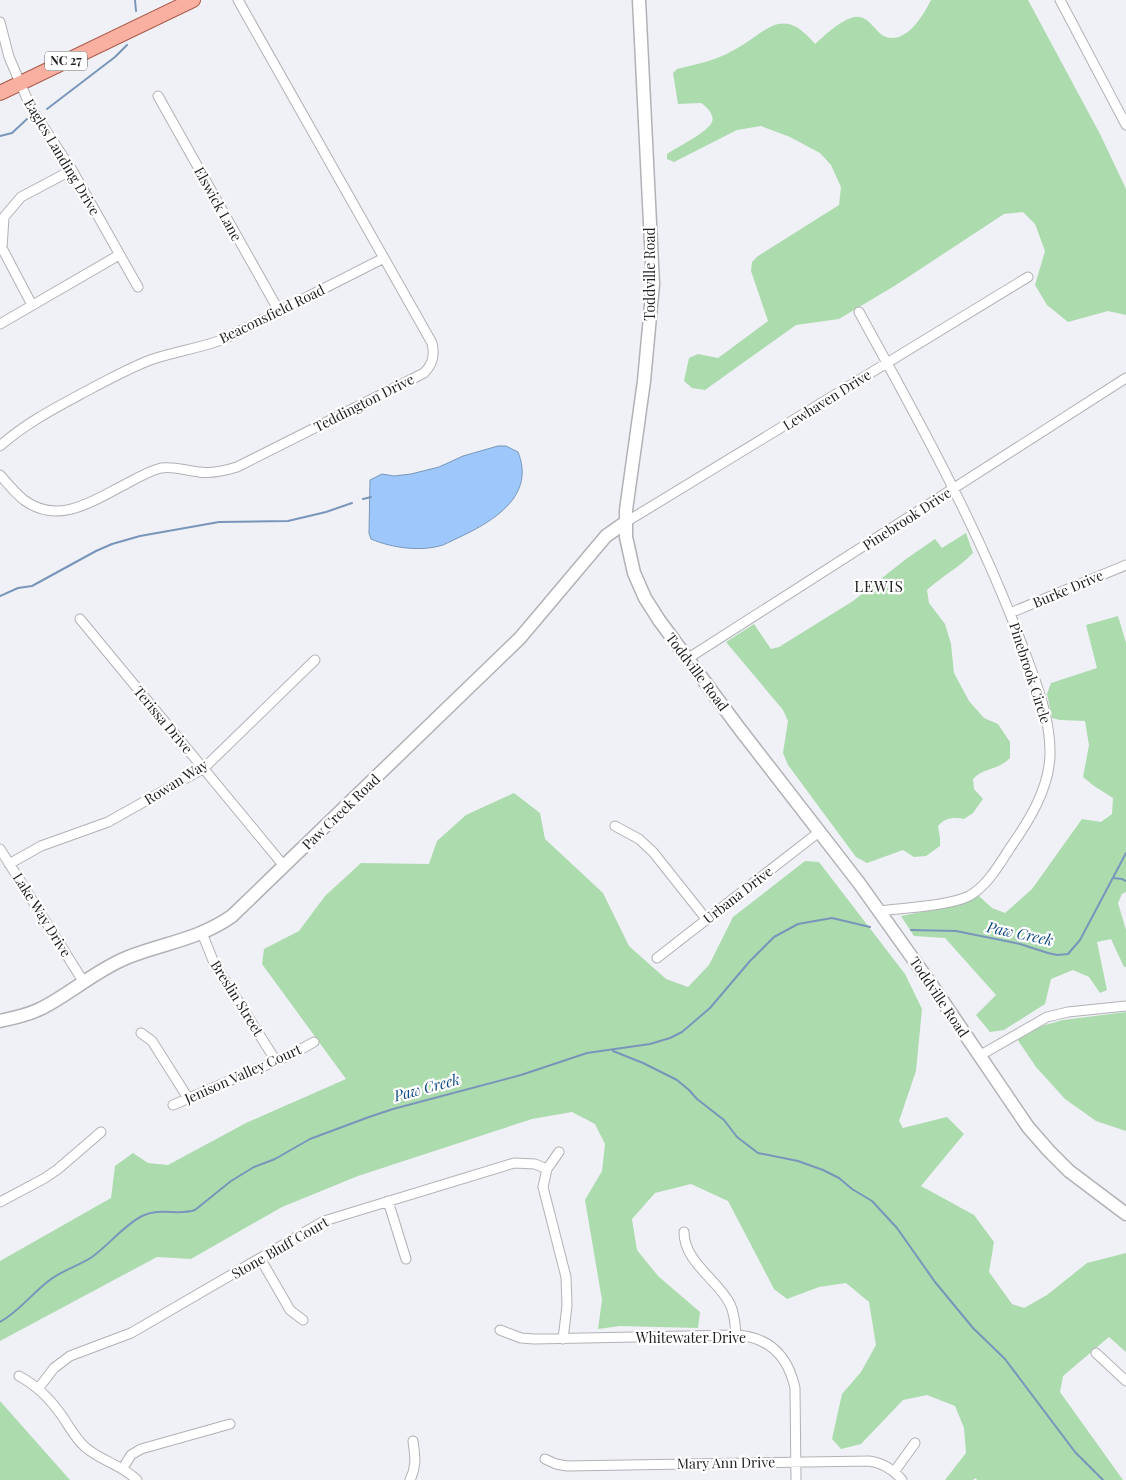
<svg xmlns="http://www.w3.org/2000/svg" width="1126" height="1480" font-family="'Playfair Display',serif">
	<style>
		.green { fill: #acdbae }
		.water { fill: #9ec8fb; stroke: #7996ba }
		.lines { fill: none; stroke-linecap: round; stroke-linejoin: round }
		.stream { stroke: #7996ba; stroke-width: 2 }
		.street-casing { stroke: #b1b2b6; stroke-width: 11 }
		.secondary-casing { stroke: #b1b2b6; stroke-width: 15 }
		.primary-casing { stroke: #ab5c4c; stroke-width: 16 }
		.street { stroke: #fff; stroke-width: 9 }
		.secondary { stroke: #fff; stroke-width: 12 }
		.primary { stroke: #f9b0a1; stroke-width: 14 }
		.labels { text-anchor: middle; stroke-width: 4.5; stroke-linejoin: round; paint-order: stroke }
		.shield { fill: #fff; stroke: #646466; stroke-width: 1 }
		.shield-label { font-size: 12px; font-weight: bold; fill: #222224 }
		.street-label { font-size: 14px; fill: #222224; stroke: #fff }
		.neighbourhood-label { font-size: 15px; letter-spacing: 1px; fill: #222224; stroke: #fff }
		.water-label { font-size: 15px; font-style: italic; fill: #0d4783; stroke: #fff }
	</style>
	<rect width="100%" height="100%" fill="#f0f1f6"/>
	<path class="green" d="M931,0h97l72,134 26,55v126l-18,-4 -40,11 -21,-17 -12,-20 10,-34 -10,-27 -12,-12 -19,2 -108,71 -57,34 -43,6 -91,65 -13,-2 -8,-7 5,-23 9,-4 20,4 50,-37 -17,-50 1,-9 6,-6 81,-51 2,-18 -10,-22 -11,-12 -30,-16 -29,-11 -24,4 -63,32 -7,-3v-5c10,-7 41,-22 45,-32 3,-7 -6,-16 -11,-19l-23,1 -5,-31 4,-4c19,-5 38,-8 55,-18 35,-18 49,-48 83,-7 10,-9 26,-24 39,-27 15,-3 20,15 32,20 21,7 38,-23 45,-37z
		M966,533l7,20c-13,14 -31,23 -46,37l2,13 16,21 6,20 3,29 15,28 15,17 14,6 12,18v16c-13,13 -26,9 -37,21l1,10 9,10 -10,14 -9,6c-11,-2 -19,-1 -26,7l2,12v8l-14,10 -12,1 -11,-7 -36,13 -11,-6 -68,-92 -5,-12 5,-32 -5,-11 -57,-68 28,-18 17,25 8,-2 74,-46 53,-42 29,-20 7,9z
		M1118,616l8,27v249l-4,2 -4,9 8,27v37h-2l-13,-28 -14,3 10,48 -7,3 -11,-16 -16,-7 -22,9 -6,25 -41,26 -14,2 -14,-17 20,-20 -51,-57 -31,-2 -13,-20 51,-10 27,-10 13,12 13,5 27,-24 50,-70 19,3 11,-8 1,-16 -19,-12 -11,-9 6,-32 -4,-24 -25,-1 -8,-2 -5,-24 4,-11 46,-15 -11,-43z
		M514,793l26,20 5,26 58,54 26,53 37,33 22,8 21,-22 24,-48 72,-56 14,1 86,112 17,35 -6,62 -17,50 4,7 44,-11 17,17 -43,52 53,29 20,27 -5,30 23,32 12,4 23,-13 40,-32 39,-10v99l-17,-15 -46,39 -3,16 63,88h-146l-1,-2 -3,2h-28l21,-27 -2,-25 -9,-22 -28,-11 -24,5 -42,44 -20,5 -9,-10 10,-45 19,-22 15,-27 -7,-43 -23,-19 -27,4 -32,12 -13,-10 -46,-88 -37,-17 -36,9 -23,26 5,31 21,26 42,36 -2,16 -78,-2 -22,3 4,-29 -17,-100 17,-29 3,-27 -10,-20 -23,-12 -40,7 -174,57 -76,31 -91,52 -34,-2 -157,84v-80l111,-63 4,-32 18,-13 15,10 20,2 78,-42 100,-44 -84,-115 2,-15 35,-18 26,-35 36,-33 68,1 8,-23 29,-26z
		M1126,1012v119l-30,-10 -31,-22 -29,-32 -19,-28 21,-12 25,-7z
		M0,1401l70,79h-70z"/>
	<path class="water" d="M498,446h8l12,6c17,42 -21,67 -54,83 -7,3 -14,7 -21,10 -22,7 -51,3 -72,-6l-2,-6 1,-53 12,-6 12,2 17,-2 28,-7 24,-11z"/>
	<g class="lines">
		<path class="stream" d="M135,0l1,11
			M47,109l68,-52 12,-12
			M0,136l12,-3 15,-14
			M363,499l8,-2
			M0,596l18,-8 14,-2 64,-35 16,-7 28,-8 79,-14 69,-1 38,-9 26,-9
			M1113,878l9,1 4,2
			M911,930l45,1 64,13 28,9 9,2 11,-1 12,-14 46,-87
			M613,1051l30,12 34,17 12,10 8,9 27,21 13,17 21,16 40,8 25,9 16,8 13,11 20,12 25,27 38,54 38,46 32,31 70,93 28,28
			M0,1322c18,-10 30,-26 46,-39 15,-13 31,-16 46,-26 18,-13 31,-31 50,-41 18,-9 36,0 53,-6l36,-29 23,-14 21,-8 35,-20 59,-22 24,-8 128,-34 66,-22 63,-9 20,-6 12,-6 28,-24 40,-47 24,-24 24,-13 34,-6 38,9"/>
		<g class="street-casing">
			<path id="street" d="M1060,0l66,125
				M0,22l9,35 22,51 41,62 66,117
				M158,96l121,215
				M32,305l-30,-57 2,-31 17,-20 51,-27
				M859,312c59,107 119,215 162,330 13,35 30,75 29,113 -1,34 -21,66 -40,93 -11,17 -23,38 -41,48 -20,10 -66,12 -90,15
				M0,324l119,-69
				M0,446c28,-25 61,-41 94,-59 20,-10 39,-21 59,-28 24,-8 48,-11 71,-20l160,-81
				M0,475c8,9 15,18 24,25 35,26 70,0 102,-16 11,-6 23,-13 35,-16 13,-2 26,3 38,4 13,2 25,-1 38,-5l187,-94c9,-9 11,-18 8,-30l-194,-343
				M626,522l402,-245
				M1010,613l116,-48
				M80,619l204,247
				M687,659l439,-281
				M615,826l24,13 14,13 54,68
				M0,849l83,132
				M9,864l32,-18 67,-24 96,-54 111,-108
				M202,933l12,30 62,98
				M657,958l162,-126
				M141,1033l11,8 36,57
				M979,1056l68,-39 21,-5 58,-6
				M173,1105l119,-51 22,-12
				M559,1152l-12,17 -4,18 23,90 1,29 -4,33
				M388,1201l18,58
				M0,1202l45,-24 13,-9 43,-37
				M684,1232c0,30 34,48 46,72 5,10 5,21 6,31
				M260,1258l30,52 13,10
				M500,1330l21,8 13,1 202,-4c33,2 52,21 59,53l1,92
				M1096,1353l30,28
				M19,1376c17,9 32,24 43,40 7,10 13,22 23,31 16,14 37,18 52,33
				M38,1389l16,-21 16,-12 61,-23 193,-112 190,-58 21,1 12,5
				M545,1459l11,5 11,2 302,-5c13,2 25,9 33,19
				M123,1468l8,-13 10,-6 89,-25
				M894,1472l21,-29
				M410,1480c7,-14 5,-24 3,-39"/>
		</g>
		<g class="secondary-casing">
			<path id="secondary" d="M639,0l14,284 -9,97 -18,129v27l8,36 11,25 14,22 80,108 120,155 72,101 97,143 21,24 20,20 57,43
				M0,1021c14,-3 28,-6 40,-12 30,-15 55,-38 86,-51 37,-15 72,-18 106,-42l288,-278 86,-102 20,-14"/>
		</g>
		<g class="primary-casing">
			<path id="primary" d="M0,93l193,-93"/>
		</g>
		<use href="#street" class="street"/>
		<use href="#secondary" class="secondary"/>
		<use href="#primary" class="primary"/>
	</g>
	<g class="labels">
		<rect class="shield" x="45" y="51.5" width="42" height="19" rx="4"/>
		<g class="shield-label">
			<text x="66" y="65">NC 27</text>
		</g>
		<g class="street-label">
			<text transform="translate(62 157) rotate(59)" y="5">Eagles Landing Drive</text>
			<text transform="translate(218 204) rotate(61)" y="5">Elswick Lane</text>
			<text transform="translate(650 274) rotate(-90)" y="5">Toddville Road</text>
			<text transform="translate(272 314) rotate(-26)" y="5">Beaconsfield Road</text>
			<text transform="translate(827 400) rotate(-32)" y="5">Lewhaven Drive</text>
			<text transform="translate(364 403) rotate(-27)" y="5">Teddington Drive</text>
			<text transform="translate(907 519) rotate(-33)" y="5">Pinebrook Drive</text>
			<text transform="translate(1068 589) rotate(-23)" y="5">Burke Drive</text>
			<text transform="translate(697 672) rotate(53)" y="5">Toddville Road</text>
			<text transform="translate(1030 673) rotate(72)" y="5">Pinebrook Circle</text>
			<text transform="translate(163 720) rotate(50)" y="5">Terissa Drive</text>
			<text transform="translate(176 782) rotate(-32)" y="5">Rowan Way</text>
			<text transform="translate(341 812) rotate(-44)" y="5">Paw Creek Road</text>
			<text transform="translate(738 895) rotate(-38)" y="5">Urbana Drive</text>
			<text transform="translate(42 915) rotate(58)" y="5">Lake Way Drive</text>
			<text transform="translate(939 997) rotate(56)" y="5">Toddville Road</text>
			<text transform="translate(237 998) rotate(58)" y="5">Breslin Street</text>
			<text transform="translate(243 1074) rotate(-24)" y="5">Jenison Valley Court</text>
			<text transform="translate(280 1248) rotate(-30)" y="5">Stone Bluff Court</text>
			<text x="691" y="1343">Whitewater Drive</text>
			<text transform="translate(726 1463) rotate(-1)" y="5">Mary Ann Drive</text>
		</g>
		<g class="neighbourhood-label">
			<text x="879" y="592">LEWIS</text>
		</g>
		<g class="water-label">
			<text transform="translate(1020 934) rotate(12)" y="5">Paw Creek</text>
			<text transform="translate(427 1088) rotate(-15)" y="5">Paw Creek</text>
		</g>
	</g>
</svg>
